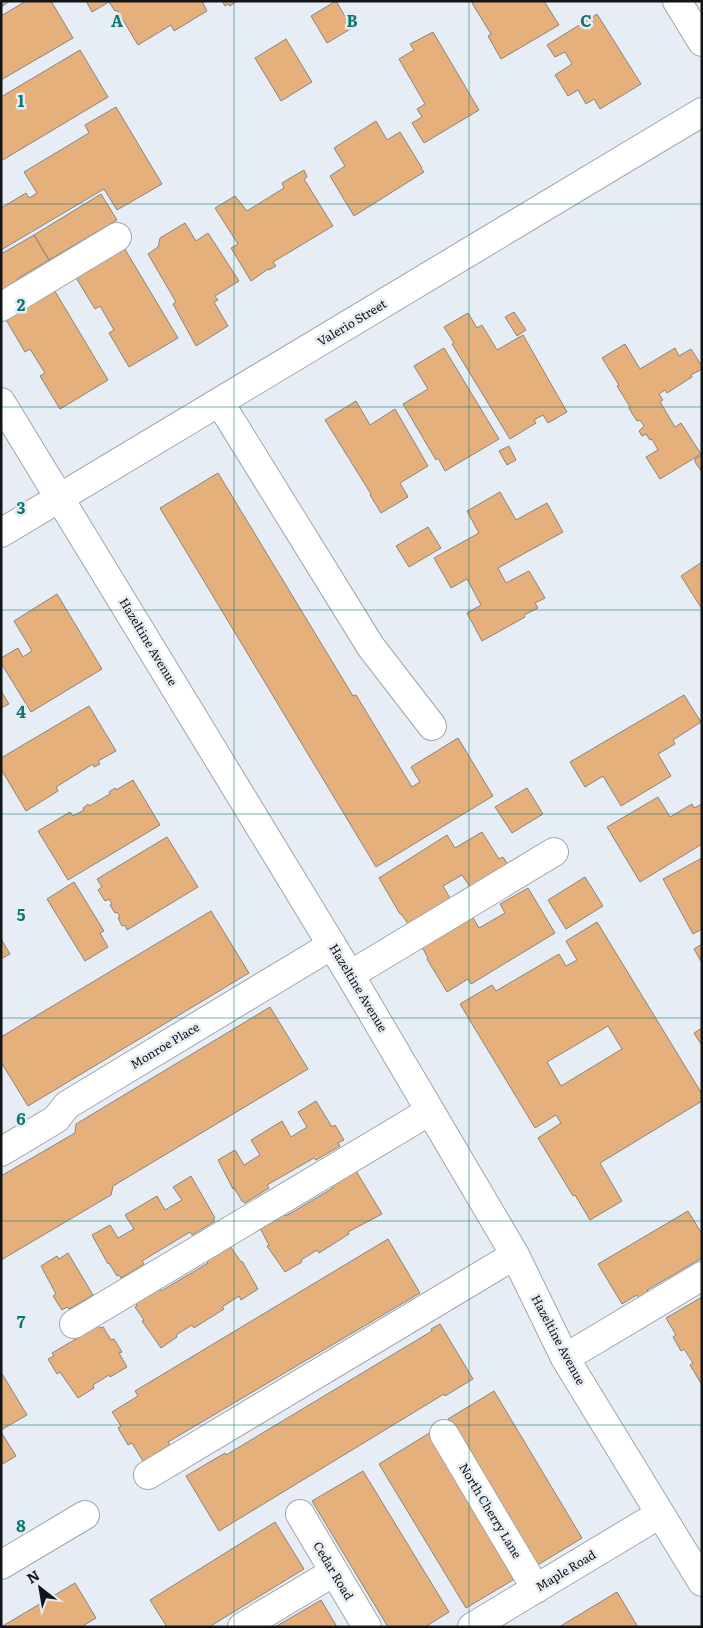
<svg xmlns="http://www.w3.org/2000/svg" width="703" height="1628" font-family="Literata,serif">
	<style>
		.building { fill: #e5b07b; stroke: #8a847e; fill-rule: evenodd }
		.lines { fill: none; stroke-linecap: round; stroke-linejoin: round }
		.minor-casing { stroke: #a0a6ad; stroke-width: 30 }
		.minor { stroke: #fff; stroke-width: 28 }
		.grid { fill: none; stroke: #0f766e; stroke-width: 1; stroke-opacity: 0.55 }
		.labels { text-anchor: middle; stroke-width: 5; stroke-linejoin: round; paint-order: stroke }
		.street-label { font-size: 12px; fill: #121416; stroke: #e7edf4 }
		.grid-label { font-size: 16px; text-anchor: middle; font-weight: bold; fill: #0f766e; stroke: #e7edf4; stroke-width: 5; stroke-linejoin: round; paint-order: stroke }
	</style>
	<rect width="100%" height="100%" fill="#e7edf4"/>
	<path class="building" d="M1,1h9l-9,6z
		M26,1h25l22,37 -72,42v-64z
		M86,1h116l5,10 -33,20 -3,-6 -33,20 -21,-35 -2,1 -6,-9 -17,10z
		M222,1h15l-7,5 -2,-2 -3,2z
		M336,1l16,27 -25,15 -16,-27z
		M475,1h69l15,24 -58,34 -13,-23 3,-2 -19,-31z
		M597,14l44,70 -41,25 -6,-10 -8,5 -8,-14 -10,6 -13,-21 17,-11 -7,-12 -10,5 -8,-12z
		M433,32l46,78 -55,33 -12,-20 10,-6 -5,-8 8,-5 -26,-45 15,-9 -4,-6z
		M286,39l26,43 -31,19 -26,-43z
		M80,50l28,47 -107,64v-64z
		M116,107l46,77 -45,26 -13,-21 -103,61v-42l25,-15 3,5 8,-5 -13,-21 65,-39 -4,-8z
		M376,121l11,19 13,-8 22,36h-1l3,4 -70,44 -24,-40 15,-10 -11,-18z
		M304,170l3,7 -3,2 29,47 -60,36 3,4 -7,4 -1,-1 -17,12 -20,-33 7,-4 -23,-36 20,-12 12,15 37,-23 -2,-5z
		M101,194l16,26 -68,40 -15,-25z
		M185,223l11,18 12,-8 31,48 -24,15 3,4 -4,2 14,24 -32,20 -23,-42 3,-2 -28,-48 10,-7 2,-9z
		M34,235l15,25 -32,19 4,8 -20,13v-46z
		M123,246l55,92 -49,29 -20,-34 5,-3 -14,-24 -5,3 -20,-33z
		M53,288l55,92 -48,29 -20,-33 5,-3 -15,-24 -5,3 -20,-34z
		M514,312l12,18 -9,6 -12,-19z
		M468,313l9,15 5,-3 15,25 26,-15 44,77 -19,11 -5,-8 -9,5 2,3 -26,16 -58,-95 2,-1 -10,-16z
		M625,344l15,25 35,-21 4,8 12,-7 11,17v3l-11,6 1,2 -25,16 -2,-3 -6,4 4,6 -3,2 15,25 6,-4 20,31 -41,25 -14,-22 12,-7 -6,-11 -2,1 -4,-6 -4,2 -3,-5 5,-5 -4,-6 -3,1 -4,-6 -4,-7 1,-1 -13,-21 2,-1 -17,-27z
		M444,348l55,91 -54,32 -7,-13 -2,2 -33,-56 25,-15 -14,-23z
		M356,401l14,24 25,-16 33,57 -28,17 8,14 -27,16 -11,-18 1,-1 -46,-74z
		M509,446l7,14 -9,5 -8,-14z
		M702,455v17l-7,-10v-3z
		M218,473l135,223 3,-1 56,92 8,-5 -9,-15 47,-29 35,58 -117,71 -216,-359z
		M500,492l16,28 31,-17 16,29 -65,36 8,15 23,-12 16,27 -10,5 3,5 -14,7 1,2 -43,24 -15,-28 14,-8 -14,-26 -16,9 -17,-30 45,-25 -12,-22z
		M428,527l13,21 -32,19 -13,-21z
		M702,562v47l-21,-33z
		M57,594l45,75 -71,43 -30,-49v-5l17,-10 5,9 9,-6 -18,-30z
		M1,691l8,13 -8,4z
		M684,695l17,27 -28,18 2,4 -17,10 13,22 -50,30 -18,-30 -18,11 -15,-25z
		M89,706l27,45 -18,10 2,3 -6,3 -1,-3 -37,23 2,4 -32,20 -25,-42v-11z
		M133,780l27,45 -92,55 -30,-49 32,-19 3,4 11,-6 -1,-2 5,-4 1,2 21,-12 -1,-2 6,-4 1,2z
		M527,788l16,26 -31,19 -17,-26z
		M658,797l12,20 22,-13 2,4 8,-4v40l-62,38 -33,-55z
		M482,832l17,27 4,-2 5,8 -38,22 -8,-12 -19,11 8,14 -42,25 -8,-11h-1l-21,-36 68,-43 8,13z
		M167,837l31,50 -71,43 -2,-5 -3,1 -4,-8 2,-1 -3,-5 -2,1 -5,-8 2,-1 -3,-5 -4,2 -7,-11 4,-3 -5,-8z
		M702,858v71l-9,5 -30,-55z
		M585,877l18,29 -37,23 -18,-29z
		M74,882l30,49 -4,2 8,14 -23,14 -38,-62z
		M528,888l27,45 -84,51 -3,-5 -21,13 -20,-33 1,-1 -6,-11 50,-31 7,12 26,-15 -5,-9z
		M211,911l38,62 -221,133 -27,-44v-25z
		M597,922l105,172v7l-102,62 22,38 -32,19 -15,-25 -2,1 -35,-58 23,-15 -5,-8 -21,13 -75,-124 32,-19 4,6 63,-37 7,12 11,-6 -11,-19zM608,1026l14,23 -61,37 -14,-24z
		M1,939l9,15 -9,5z
		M702,944v19l-8,-14z
		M270,1007l38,62 -195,117 -2,9 -110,65v-84l74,-43 1,-9z
		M702,1028v18l-8,-13z
		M316,1101l16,26 3,-2 9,15 -6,3 2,3 -24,14 -2,-2 -47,27 2,3 -24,15 -3,-2 -8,-13 -1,1 -15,-29 17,-10 9,15 16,-10 -9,-15 31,-19 9,16 16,-10 -9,-15z
		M356,1171l26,43 -34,18 1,2 -30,19 -2,-3 -16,10 1,2 -17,10 -18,-26 2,-1 -9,-17 24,-15 2,3 47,-28 -2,-2z
		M191,1176l24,42 -2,1 2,2 -23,14 -2,-3 -48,29 2,3 -23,14 -2,-3 -2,1 -8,-13 -1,1 -16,-29 18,-10 8,13 16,-9 -9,-14 32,-19 8,14 17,-10 -9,-13z
		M688,1211l14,23v24l-55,32 3,4 -10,6 -3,-5 -15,9 -24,-40z
		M388,1239l32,54 -252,149 2,3 -27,16 -11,-18 -4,2 -10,-17 3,-2 -9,-14 26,-16 -3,-5z
		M230,1246l11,16 1,-1 16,28 -17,11 -2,-4 -17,11 2,2 -30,19 -2,-3 -16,10 1,2 -16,11 -19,-27 2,-1 -9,-13 2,-1 -1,-3 24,-14 1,2 47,-28 -2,-3z
		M68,1253l25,42 -24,14 -2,-2 -5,3 -9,-14 3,-2 -15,-28 16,-10 2,3z
		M702,1297v88l-12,-20 3,-2 -9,-14 -3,2 -8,-14 3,-2 -10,-17z
		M440,1324l33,55 -28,17 -1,-2 -225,137 -33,-55 39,-23 1,2 206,-124 -1,-2z
		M98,1326l2,2 3,-1 8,13 3,-1 8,13 -3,1 8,14 -17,10 -1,-2 -16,10 1,3 -16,10 -18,-26 -3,2 -9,-15 6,-3 -2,-3z
		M1,1372l26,43 -26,15z
		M494,1391l88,147 -46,28 -88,-147z
		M1,1432l15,24 -15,9z
		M431,1432l87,145 -52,31 -87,-144z
		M363,1471l86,141 -24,15h-37l-76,-126z
		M275,1522l29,47 -95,58h-42l-17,-27z
		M75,1583l21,35 -15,9h-80z
		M617,1592l21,35h-79z
		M321,1600l16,27h-62z"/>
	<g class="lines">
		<g class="minor-casing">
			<path id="minor" d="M677,1l25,41
				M1,307l116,-70
				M1,402l349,573 165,280 50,103 137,224
				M220,403l151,244 61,79
				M1,533l701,-421
				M350,975l204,-123
				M1,1152l55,-33 11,-14 265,-160
				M74,1324l356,-213
				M565,1358l137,-82
				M444,1434l92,155
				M148,1475l367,-220
				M300,1514l67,113
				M1,1565l84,-50
				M242,1627l92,-55
				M472,1627l188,-113"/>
		</g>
		<use href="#minor" class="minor"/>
	</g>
	<path class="grid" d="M234,1v1626M469,1v1626M1,204h701M1,407h701M1,610h701M1,814h701M1,1018h701M1,1221h701M1,1425h701"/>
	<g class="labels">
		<g class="street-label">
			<text transform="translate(352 323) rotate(-31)" y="4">Valerio Street</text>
			<text transform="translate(148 642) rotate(59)" y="4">Hazeltine Avenue</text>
			<text transform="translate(358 988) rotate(59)" y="4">Hazeltine Avenue</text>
			<text transform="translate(165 1046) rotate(-31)" y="4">Monroe Place</text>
			<text transform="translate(558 1340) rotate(62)" y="4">Hazeltine Avenue</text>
			<text transform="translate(490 1511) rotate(59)" y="4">North Cherry Lane</text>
			<text transform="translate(333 1571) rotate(59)" y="4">Cedar Road</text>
			<text transform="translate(566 1571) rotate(-31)" y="4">Maple Road</text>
		</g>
	</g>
	<g class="grid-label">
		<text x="117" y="27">A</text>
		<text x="352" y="27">B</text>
		<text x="586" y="27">C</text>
		<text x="21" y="107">1</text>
		<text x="21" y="311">2</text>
		<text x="21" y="514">3</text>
		<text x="21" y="718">4</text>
		<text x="21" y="921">5</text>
		<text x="21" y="1125">6</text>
		<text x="21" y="1328">7</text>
		<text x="21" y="1532">8</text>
	</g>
	<rect width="703" height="1628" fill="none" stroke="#121416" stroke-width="5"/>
	<g transform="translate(40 1588) rotate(329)" stroke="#e7edf4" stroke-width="4" paint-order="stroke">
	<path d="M0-4L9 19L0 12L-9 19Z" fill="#121416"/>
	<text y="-8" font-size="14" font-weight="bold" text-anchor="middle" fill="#121416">N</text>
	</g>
</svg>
